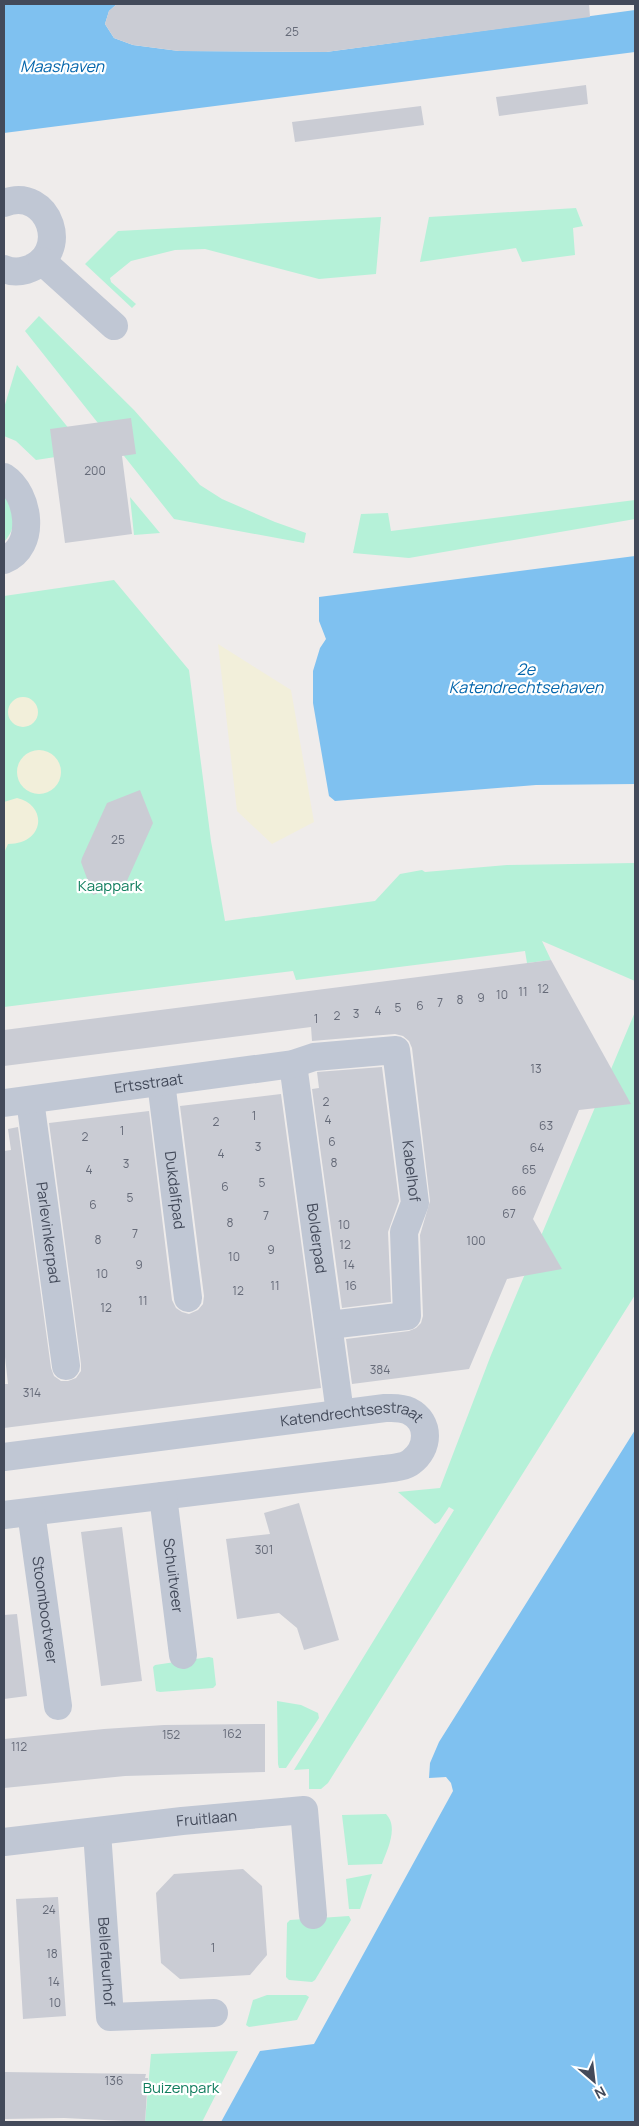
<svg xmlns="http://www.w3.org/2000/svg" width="639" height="2126" font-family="Manrope,sans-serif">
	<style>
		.green { fill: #b5f1d8 }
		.sand { fill: #f2efda }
		.water { fill: #7fc1f0 }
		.building { fill: #caccd4 }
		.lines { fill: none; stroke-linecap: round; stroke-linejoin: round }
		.street { stroke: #c0c7d4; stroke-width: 28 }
		.labels { text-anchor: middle; stroke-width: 4.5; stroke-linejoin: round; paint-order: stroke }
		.number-label { font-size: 12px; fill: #656a78 }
		.park-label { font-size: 15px; fill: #117e5e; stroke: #fff }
		.street-label { font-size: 15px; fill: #434a5a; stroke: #fff }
		.water-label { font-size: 16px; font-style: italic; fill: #0466ac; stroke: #fff }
	</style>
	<rect width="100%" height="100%" fill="#efeceb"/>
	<path class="green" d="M576,208l7,18 -10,2 2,27 -53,7 -6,-14 -96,14 9,-45z
		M381,217l-5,57 -57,5 -114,-30 -30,1 -44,11 -21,17 1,4 25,22 -4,4 -47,-44 33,-33z
		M39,316l95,94 66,75 22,14 53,23 31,11 -2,10 -130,-24 -149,-188z
		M17,365l71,87 -52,8 -20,-19 -12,-5v-28z
		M4,491c8,20 16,33 0,51z
		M130,497l30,36 -26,2z
		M635,500v19l-226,39 -56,-5 8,-39 27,-1 3,18z
		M114,580l75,90 22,171 14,80 150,-20 25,-27 22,-4 3,2 82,-7 128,-2v118l-93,-40 9,19 -24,3 -2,-12 -229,29 -3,-9 -289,36v-411z
		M635,1012v283l-307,488 -7,6h-12v-20l-15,1 160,-260 -5,-3 -10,15 -4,2 -37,-32 42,-4 51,-133z
		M209,1657l4,1 3,27 -3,3 -53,4 -4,-1 -3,-24 2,-2z
		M277,1701l24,4 17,8 1,5 -33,50h-7l-1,-4z
		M386,1814c13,13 1,36 -4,50l-34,1 -6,-50z
		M372,1874l-12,35h-11l-3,-30z
		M349,1916l2,4 -36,60 -3,2 -23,-2 -3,-3 1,-54 3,-3z
		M267,1995h39l3,2 -12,23 -48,7 -3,-2 7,-25z
		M238,2051l-36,71h-57l6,-68z"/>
	<path class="sand" d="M218,644l73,46 23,132 -42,22 -35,-33z
		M8 712a15 15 0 1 1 30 0a15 15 0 1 1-30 0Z
		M17 772a22 22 0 1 1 44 0a22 22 0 1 1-44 0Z
		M17,798c31,7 28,46 -9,46l-4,9v-51z"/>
	<path class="water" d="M4,4h113l-8,7 -4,13 9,14 19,7 46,6 147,1 309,-42v42l-631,81z
		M635,556v228l-99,1 -201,16 -6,-5 -16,-93v-32l7,-23 6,-9 -7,-18v-24z
		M635,1430v692h-414l39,-71 54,-7 139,-253 -2,-8 -5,-6 -17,1 1,-15 9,-21z"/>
	<path class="building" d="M117,4h472l1,13 -264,35 -147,-1 -46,-6 -19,-7 -9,-14 4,-13z
		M586,85l2,19 -89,12 -3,-19z
		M421,106l3,19 -129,17 -3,-20z
		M131,418l5,36 -14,2 10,78 -67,9 -15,-114z
		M140,790l13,33 -27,60 -33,12 -12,-33 1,-4 25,-55z
		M551,960l80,144 -52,6 -46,109 29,50 -55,10 -38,90 -117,15 -6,-45 63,-8 7,-3 5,-5 2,-7 -3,-81 10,-34 -18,-153 -3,-7 -6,-5 -8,-2 -83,7 -1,-14 -307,39v-36z
		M382,1067l17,134 -11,31 3,70 -49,6 -30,-219 7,-1 -2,-16z
		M281,1094l40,294 -317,40v-44h4l-4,-36v-197l7,-1 -3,-21 10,-2 33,241 3,8 7,5h7l8,-3 5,-7v-7l-32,-241 100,-12 23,189 4,8 6,4 7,2 9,-4 5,-6 1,-8 -24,-190z
		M299,1503l40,137 -35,10 -7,-22 -18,-15 -42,6 -11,-80 44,-5 -6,-21z
		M122,1527l20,154 -41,5 -20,-154z
		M17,1614l10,82 -23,3v-84z
		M265,1724v48l-140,4 -121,12v-49l100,-10 60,-4z
		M243,1869l19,17 5,69 -17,20 -70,4 -19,-16 -5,-70 18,-19z
		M58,1897l8,119 -43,3 -7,-120z
		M4,2072l142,2 -1,4h3l-3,44 -81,-4 -60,1z"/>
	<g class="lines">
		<g class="street">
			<path d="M4,203c46,-18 69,53 22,67 -7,2 -15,2 -22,-1"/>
			<path d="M42,261l72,65"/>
			<path d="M4,477c26,17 33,70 0,83"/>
			<path id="s1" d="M293,1064l47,349"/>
			<path id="s2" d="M161,1082l27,216"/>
			<path id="s3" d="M30,1100l36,266"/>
			<path id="s4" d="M4,1103l289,-39 21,-7 82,-7 19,153 -11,29 3,84 -78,9"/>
			<path id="s5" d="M4,1457l381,-49c8,0 16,-1 24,3 22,11 20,38 2,51 -6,5 -19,6 -27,7l-380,46"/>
			<path id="s6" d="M163,1496l20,159"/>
			<path id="s7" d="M31,1512l27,194"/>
			<path id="s8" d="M97,1832l13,185 104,-4"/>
			<path id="s9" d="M4,1842l178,-21 122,-11 9,105"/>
		</g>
	</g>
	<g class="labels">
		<g class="number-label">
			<text x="292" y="36">25</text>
			<text x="95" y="475">200</text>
			<text x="118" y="844">25</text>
			<text x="543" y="993">12</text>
			<text x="523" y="996">11</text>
			<text x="502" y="999">10</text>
			<text x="481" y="1002">9</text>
			<text x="460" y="1004">8</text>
			<text x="440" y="1007">7</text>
			<text x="420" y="1010">6</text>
			<text x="398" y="1012">5</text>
			<text x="378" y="1015">4</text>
			<text x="356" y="1018">3</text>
			<text x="337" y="1020">2</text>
			<text x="316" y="1023">1</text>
			<text x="536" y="1073">13</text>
			<text x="326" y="1106">2</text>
			<text x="254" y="1120">1</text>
			<text x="328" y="1124">4</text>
			<text x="216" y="1126">2</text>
			<text x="546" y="1130">63</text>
			<text x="122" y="1135">1</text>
			<text x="85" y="1141">2</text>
			<text x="332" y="1146">6</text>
			<text x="258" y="1151">3</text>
			<text x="537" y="1152">64</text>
			<text x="221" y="1158">4</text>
			<text x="334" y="1167">8</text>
			<text x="126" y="1168">3</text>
			<text x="89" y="1174">4</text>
			<text x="529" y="1174">65</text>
			<text x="262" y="1187">5</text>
			<text x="225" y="1191">6</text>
			<text x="519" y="1195">66</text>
			<text x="130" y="1202">5</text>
			<text x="93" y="1209">6</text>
			<text x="509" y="1218">67</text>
			<text x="266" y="1220">7</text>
			<text x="230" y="1227">8</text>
			<text x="344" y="1229">10</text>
			<text x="135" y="1238">7</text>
			<text x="98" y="1244">8</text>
			<text x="476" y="1245">100</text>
			<text x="345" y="1249">12</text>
			<text x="271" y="1254">9</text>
			<text x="234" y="1261">10</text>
			<text x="139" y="1269">9</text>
			<text x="349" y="1269">14</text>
			<text x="102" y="1278">10</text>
			<text x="275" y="1290">11</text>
			<text x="351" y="1290">16</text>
			<text x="238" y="1295">12</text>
			<text x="143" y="1305">11</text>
			<text x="106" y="1312">12</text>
			<text x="380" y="1374">384</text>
			<text x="32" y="1397">314</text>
			<text x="264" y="1554">301</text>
			<text x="232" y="1738">162</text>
			<text x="171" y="1739">152</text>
			<text x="19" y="1751">112</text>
			<text x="49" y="1914">24</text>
			<text x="213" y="1952">1</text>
			<text x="52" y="1958">18</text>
			<text x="54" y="1986">14</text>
			<text x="55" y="2007">10</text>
			<text x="114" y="2085">136</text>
		</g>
		<g class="park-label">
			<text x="110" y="891">Kaappark</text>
			<text x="181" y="2093">Buizenpark</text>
		</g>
		<g class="street-label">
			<text dy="5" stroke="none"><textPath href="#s4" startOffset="146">Ertsstraat</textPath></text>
			<text dy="5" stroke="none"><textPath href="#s4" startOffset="518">Kabelhof</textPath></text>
			<text dy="5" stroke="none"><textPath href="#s2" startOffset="109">Dukdalfpad</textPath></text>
			<text dy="5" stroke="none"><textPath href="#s3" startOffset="134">Parlevinkerpad</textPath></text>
			<text dy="5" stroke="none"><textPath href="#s1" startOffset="176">Bolderpad</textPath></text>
			<text dy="5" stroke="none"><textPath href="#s5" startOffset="351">Katendrechtsestraat</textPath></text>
			<text dy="5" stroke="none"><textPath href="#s6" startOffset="80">Schuitveer</textPath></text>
			<text dy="5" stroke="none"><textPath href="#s7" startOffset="99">Stoombootveer</textPath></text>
			<text dy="5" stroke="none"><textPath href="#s9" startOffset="204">Fruitlaan</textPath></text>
			<text dy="5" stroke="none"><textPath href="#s8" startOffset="130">Bellefleurhof</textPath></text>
		</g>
		<g class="water-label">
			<text x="62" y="72">Maashaven</text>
			<text x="526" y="675">2e<tspan x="526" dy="18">Katendrechtsehaven</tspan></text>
		</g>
	</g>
	<rect width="639" height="2126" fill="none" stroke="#434a5a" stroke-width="10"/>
	<g transform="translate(594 2081) rotate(152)" stroke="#ffffff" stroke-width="4" paint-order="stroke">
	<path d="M0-4L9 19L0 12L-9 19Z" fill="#434a5a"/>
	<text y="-8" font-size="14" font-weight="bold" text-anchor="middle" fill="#434a5a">N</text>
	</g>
</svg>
